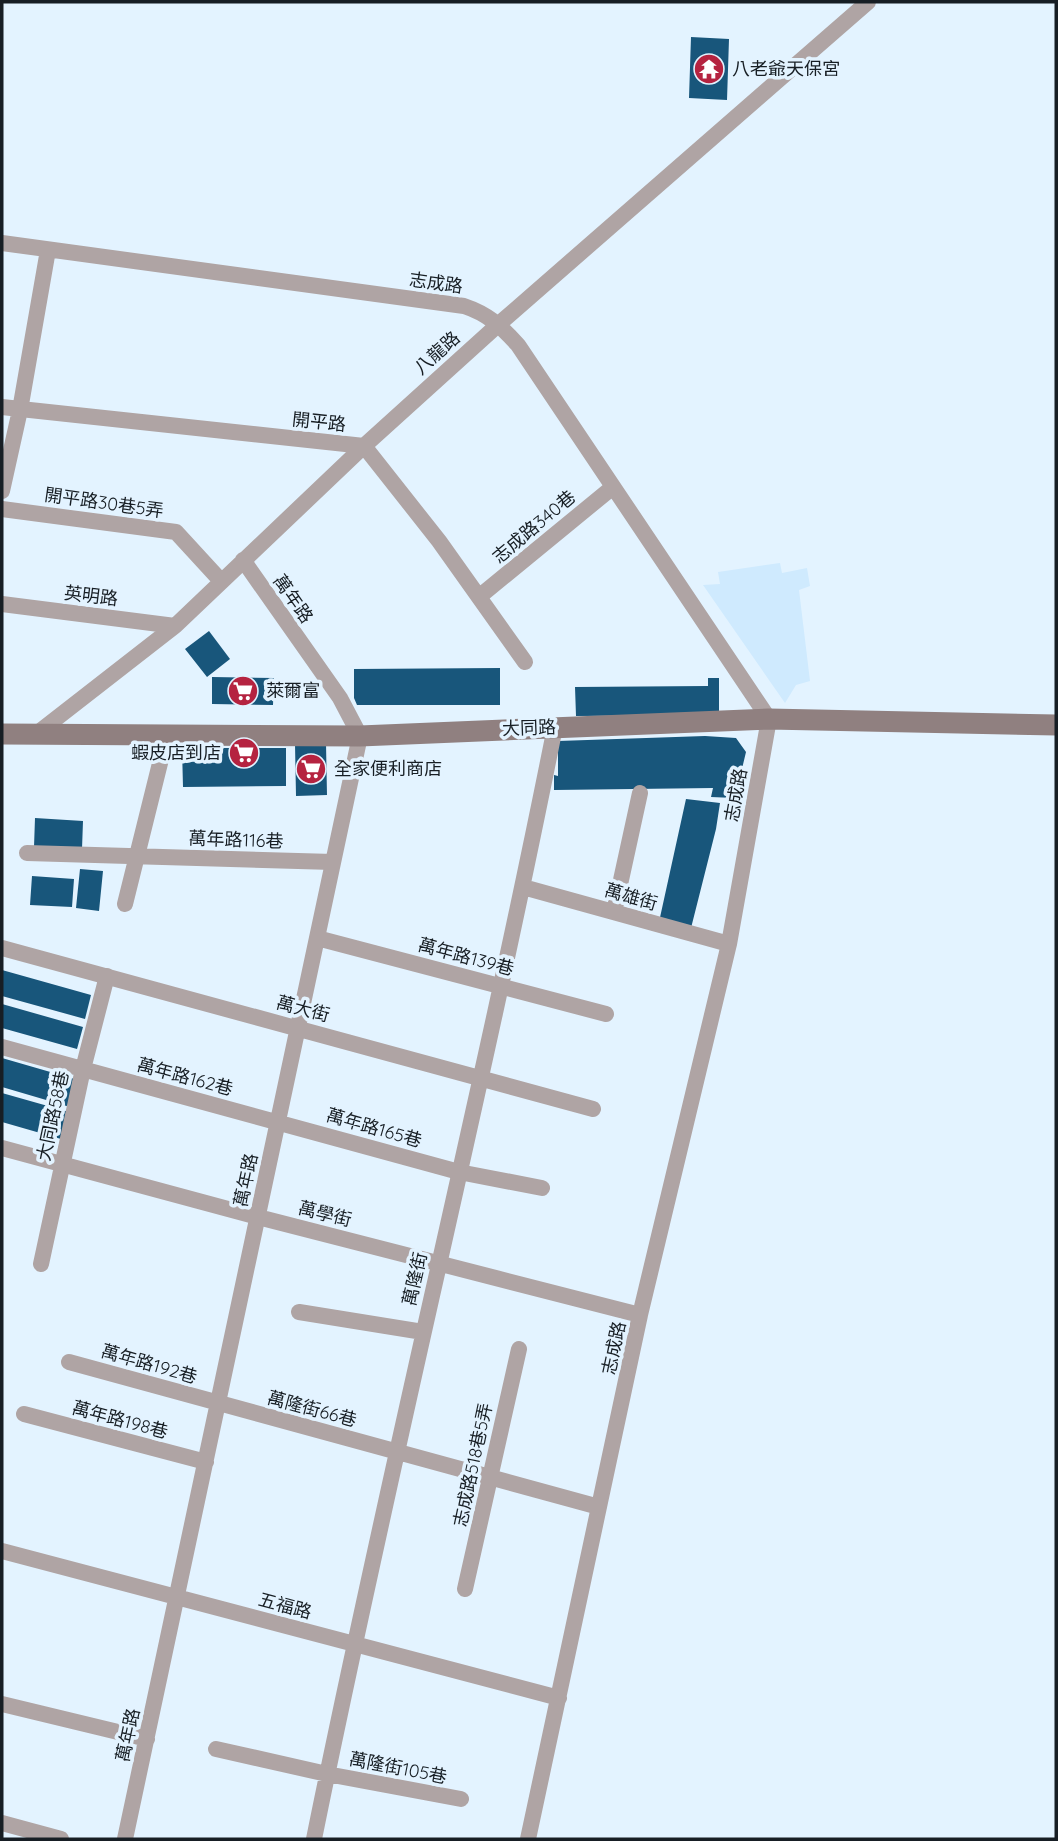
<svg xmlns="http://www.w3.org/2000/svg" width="1058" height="1841" font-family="Quicksand,'Noto Sans TC',sans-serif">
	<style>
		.built { fill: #cfeafe }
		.building { fill: #18567b }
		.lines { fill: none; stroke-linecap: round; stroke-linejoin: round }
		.street { stroke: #afa4a4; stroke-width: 16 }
		.secondary { stroke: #908080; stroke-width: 21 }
		.labels { text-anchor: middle; stroke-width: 7; stroke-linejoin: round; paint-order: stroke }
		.poi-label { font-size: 18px; fill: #171e24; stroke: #e3f3ff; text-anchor: start }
		.street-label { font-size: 18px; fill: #171e24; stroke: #e3f3ff }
	</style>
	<rect width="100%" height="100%" fill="#e3f3ff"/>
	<path class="built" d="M780,563l2,10 25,-5 3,18 -11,4 11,91 -14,4 -11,18 -82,-118 17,-1 -2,-12z"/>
	<path class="building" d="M691,37l38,2 -2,61 -38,-2z
		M209,631l21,28 -23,18 -22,-28z
		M500,668v37h-143l-3,-7v-29z
		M212,677l62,1 -1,27 -61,-1z
		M708,678h11v37l-143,1 -1,-29 133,-1z
		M705,736l31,2 10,14 -11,46 -24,-1 2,-9 -159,2v-15l4,1v-35z
		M326,743l1,52 -31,1 -1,-52z
		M182,748h104v38l-103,1z
		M686,799l34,4 -4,26 -26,103 -31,-10z
		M35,818l48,3 -1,28 -48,-2z
		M80,869l23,2 -4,40 -23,-3z
		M32,876l42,3 -2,28 -42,-2z
		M2,970l89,25 -6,24 -83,-23z
		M2,1004l81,23 -6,22 -75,-21z
		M2,1058l76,22 -8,27 -68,-20z
		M2,1093l67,19 -8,27 -59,-17z"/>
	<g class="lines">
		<path class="street" d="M2,243l462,63c24,8 37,20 54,39l251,374 -40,225 -89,371 -112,524
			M2,407l362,39 75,95 86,121
			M2,491l18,-81 28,-160
			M2,509l174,23 45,49
			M480,596l133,-109
			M2,604l173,22
			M35,735l140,-109 189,-180 136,-123 368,-321
			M27,853l306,9
			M523,887l206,57
			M125,904l42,-169
			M614,912l26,-119
			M317,938l289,76
			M2,948l591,161
			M2,1047l457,125 83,16
			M2,1148l256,69 382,98
			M41,1264l42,-195 24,-93
			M299,1312l124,20
			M69,1362l530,145
			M24,1414l182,48
			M2,1551l557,147
			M465,1589l54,-240
			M2,1704l145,35
			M216,1749l111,25 134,25
			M2,1823l59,16
			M125,1839l235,-1103 -20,-38 -97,-138
			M314,1839c75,-372 167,-740 241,-1112"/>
		<path class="secondary" d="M2,734l358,2 409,-17 287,6"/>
	</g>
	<defs>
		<g id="temple-disc" transform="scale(1.575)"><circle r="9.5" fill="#b52340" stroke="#e3f3ff"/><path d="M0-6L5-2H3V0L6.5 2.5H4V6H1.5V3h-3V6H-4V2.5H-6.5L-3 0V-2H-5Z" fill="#fff"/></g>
		<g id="supermarket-disc" transform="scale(1.575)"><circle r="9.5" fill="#b52340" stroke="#e3f3ff"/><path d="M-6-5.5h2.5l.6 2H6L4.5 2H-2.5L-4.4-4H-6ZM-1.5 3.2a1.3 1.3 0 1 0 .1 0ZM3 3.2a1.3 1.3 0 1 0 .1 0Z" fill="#fff"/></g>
	</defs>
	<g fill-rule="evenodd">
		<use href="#temple-disc" x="709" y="69"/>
		<use href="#supermarket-disc" x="243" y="691"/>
		<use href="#supermarket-disc" x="244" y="753"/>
		<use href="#supermarket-disc" x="311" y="769"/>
	</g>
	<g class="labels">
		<g class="poi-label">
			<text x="732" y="75">八老爺天保宮</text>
			<text x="266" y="697">萊爾富</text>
			<text x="221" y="759" text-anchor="end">蝦皮店到店</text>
			<text x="334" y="775">全家便利商店</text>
		</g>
		<g class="street-label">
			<text transform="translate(436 283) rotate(8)" y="6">志成路</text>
			<text transform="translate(437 353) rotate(-42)" y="6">八龍路</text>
			<text transform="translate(319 422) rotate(6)" y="6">開平路</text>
			<text transform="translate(104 503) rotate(8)" y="6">開平路30巷5弄</text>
			<text transform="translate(534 527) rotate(-40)" y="6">志成路340巷</text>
			<text transform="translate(91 596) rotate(7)" y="6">英明路</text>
			<text transform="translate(293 599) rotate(55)" y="6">萬年路</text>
			<text transform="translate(529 728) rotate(-2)" y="6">大同路</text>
			<text transform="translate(736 795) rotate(-80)" y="6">志成路</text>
			<text transform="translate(236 840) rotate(2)" y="6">萬年路116巷</text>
			<text transform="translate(631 897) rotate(16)" y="6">萬雄街</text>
			<text transform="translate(466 957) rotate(15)" y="6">萬年路139巷</text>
			<text transform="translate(303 1009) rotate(15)" y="6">萬大街</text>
			<text transform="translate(185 1077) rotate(15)" y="6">萬年路162巷</text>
			<text transform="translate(53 1116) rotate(-78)" y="6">大同路58巷</text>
			<text transform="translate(374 1128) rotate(16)" y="6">萬年路165巷</text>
			<text transform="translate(246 1180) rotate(-78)" y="6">萬年路</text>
			<text transform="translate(325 1214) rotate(14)" y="6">萬學街</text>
			<text transform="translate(415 1279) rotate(-77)" y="6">萬隆街</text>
			<text transform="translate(614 1348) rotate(-78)" y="6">志成路</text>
			<text transform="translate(149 1364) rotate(16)" y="6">萬年路192巷</text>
			<text transform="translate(312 1409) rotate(15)" y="6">萬隆街66巷</text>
			<text transform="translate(120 1420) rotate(15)" y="6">萬年路198巷</text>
			<text transform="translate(473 1465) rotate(-78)" y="6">志成路518巷5弄</text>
			<text transform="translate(285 1606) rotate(15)" y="6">五福路</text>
			<text transform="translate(128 1735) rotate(-78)" y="6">萬年路</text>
			<text transform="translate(398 1768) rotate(11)" y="6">萬隆街105巷</text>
		</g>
	</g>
	<rect width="1058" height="1841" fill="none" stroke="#171e24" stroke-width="7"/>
</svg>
